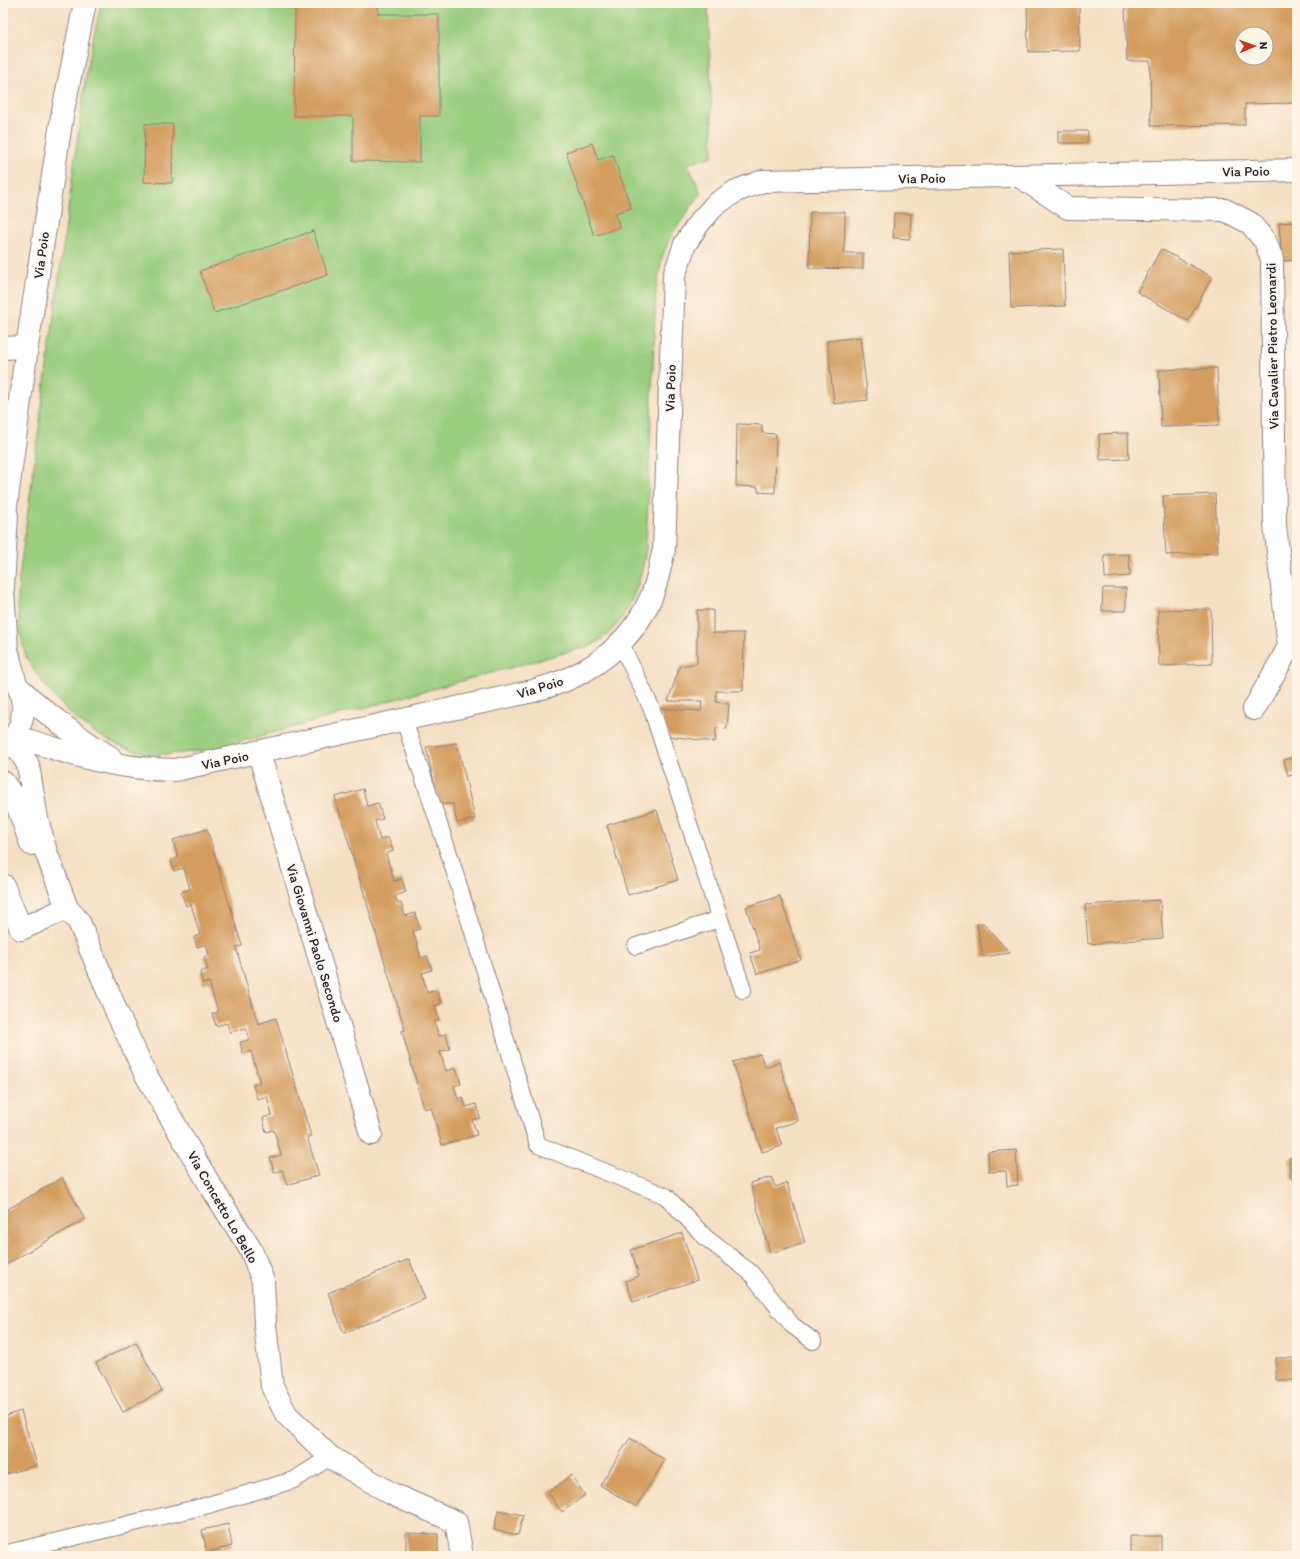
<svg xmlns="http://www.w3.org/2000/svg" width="1300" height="1559" font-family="Itim,sans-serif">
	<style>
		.green { fill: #9acd7e; stroke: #5e785c }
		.building { fill: #d49d5f; fill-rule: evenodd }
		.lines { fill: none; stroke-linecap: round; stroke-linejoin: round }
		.service-casing { stroke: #8c807f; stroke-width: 18 }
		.minor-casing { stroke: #8c807f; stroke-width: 24 }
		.tertiary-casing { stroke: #8c807f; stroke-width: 24 }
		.service { stroke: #fff; stroke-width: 16 }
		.minor { stroke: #fff; stroke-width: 22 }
		.tertiary { stroke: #fff; stroke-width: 22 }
		.labels { text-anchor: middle; stroke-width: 3; stroke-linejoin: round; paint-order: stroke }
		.street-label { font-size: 14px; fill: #22223b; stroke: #fcf5e5 }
	</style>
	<rect width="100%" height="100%" fill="#fcf5e5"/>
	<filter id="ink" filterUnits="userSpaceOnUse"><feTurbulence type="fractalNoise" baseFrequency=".025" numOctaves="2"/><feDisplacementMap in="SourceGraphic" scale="8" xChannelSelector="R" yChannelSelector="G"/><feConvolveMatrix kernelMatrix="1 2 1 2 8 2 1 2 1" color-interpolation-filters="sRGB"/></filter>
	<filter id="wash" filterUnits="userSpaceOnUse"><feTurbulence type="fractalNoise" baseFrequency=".012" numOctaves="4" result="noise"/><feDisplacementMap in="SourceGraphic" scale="16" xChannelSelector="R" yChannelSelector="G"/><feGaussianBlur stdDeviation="0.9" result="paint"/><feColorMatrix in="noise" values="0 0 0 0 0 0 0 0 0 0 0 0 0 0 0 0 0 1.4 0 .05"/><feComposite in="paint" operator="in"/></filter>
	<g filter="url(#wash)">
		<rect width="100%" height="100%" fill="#f5dfc3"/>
		<path class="green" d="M101,3h607l5,153 -25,8 13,29 -29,41 -10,23 -6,34 -10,258c-6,38 -19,76 -53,96l-383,105c-22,2 -43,6 -64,3 -45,-7 -82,-40 -107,-76 -4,-7 -11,-14 -13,-21 -8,-26 -9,-51 -7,-78l68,-511z
			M3,692l4,17 -4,16z"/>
		<g id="blocks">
			<path class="building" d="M289,3h89v11h61v102h-19v46l-67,-1v-45h-59l1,-107h-6z
				M1027,3h52l1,48 -52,1z
				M1125,3h172v100l-52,1v21l-94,1 -1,-65h-23zM1242,34h24v24h-24z
				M145,124h28l-1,59 -28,-1z
				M1058,131h30l-1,12h-29z
				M592,143l6,17 15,-5 18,53 -16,5 5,14 -26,9 -28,-84z
				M810,212h35l-1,41h19v16l-54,-1z
				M894,213l17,1 -1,25 -17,-1z
				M1297,222v38l-15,1 -3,-38z
				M313,231l15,44 -114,38 -14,-42z
				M1063,249l2,57 -54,2 -2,-57z
				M1161,249l51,28 -24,44 -51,-29z
				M860,337l8,63 -34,4 -7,-63z
				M1217,368l2,57 -58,2 -2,-57z
				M737,424l25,1v8l14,1 -1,59 -17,-1v-5l-22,-1z
				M1128,433l1,26 -29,1 -1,-26z
				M1215,494l3,59 -52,2 -3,-59z
				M1129,554l1,22 -25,2 -1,-23z
				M1103,588h23v23h-24z
				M1211,609l1,55 -53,2 -1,-56z
				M697,610h16v23h31l-1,58h-27v11l13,2 -2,25 -11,-1 -1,14 -46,-6 -9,-21v-7l41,3 1,-10h-34l12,-35 17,-3z
				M457,743l18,76 -18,4 -4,-19h-14l-13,-57z
				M1297,756v18l-9,2 -4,-16z
				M363,789l4,17 11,-3 5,16 -8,2 5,19 8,-3 5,14 -7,3 8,27 8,-2 4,13 -11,4 3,8 3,-1 4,13 10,-3 5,16 -7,2 8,27 6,-2 5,14 -10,3 5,20 10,-3 4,14 -6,2 4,14 -5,2 5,14 7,-2 4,15 -10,3 6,19 10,-3 5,16 -7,2 4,13 5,-2 3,10 10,-3 4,14 -8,2 5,15 -35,10 -11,-38 -7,2 -22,-78 3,-1 -70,-233z
				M657,810l21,70 -50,15 -21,-70z
				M207,829l35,117 -6,1 22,77 18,-6 35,118 -4,1 12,38 -32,10 -5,-15 -8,2 -4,-14 11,-3 -7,-25 -8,2 -3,-14 9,-3 -5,-19 -10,3 -4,-14 7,-2 -9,-32 -8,3 -3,-12 9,-2 -3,-12 -16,4 -3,-9 -11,3 -4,-12 6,-2 -9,-30 -6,2 -3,-12 8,-3 -4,-12 5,-2 -3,-11 -9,3 -3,-10 6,-2 -9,-31 -5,2 -5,-14 9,-3 -6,-21 -10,3 -3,-11 7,-2 -5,-18z
				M780,896l21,64 -44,14 -7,-21 10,-3 -14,-43z
				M1160,900l3,38 -75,6 -3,-39z
				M983,923l27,30 -27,4 -6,-33z
				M760,1054l5,13 14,-5 19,59 -22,7 6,18 -20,6 -29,-90z
				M1016,1150l2,35 -11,1 -1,-15 -17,1 -1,-20z
				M1297,1157v21l-6,1 -2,-21z
				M772,1177l3,10 12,-4 18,60 -35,10 -20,-70z
				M62,1178l23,41 -82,47v-54z
				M682,1233l15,47 -64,22 -7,-21 13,-5 -8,-26z
				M409,1259l16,40 -81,34 -16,-40z
				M136,1342l26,49 -39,21 -27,-49z
				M1276,1358h21v22h-21z
				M21,1411l16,54 -34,10v-58z
				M630,1438l35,22 -29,47 -36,-22z
				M571,1475l14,20 -23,17 -14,-19z
				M498,1510l25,5 -5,20 -24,-5z
				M228,1524l4,22 -25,6 -5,-22z
				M406,1533l32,1v22h-32z
				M1130,1536h31v20h-31z"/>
		</g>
	</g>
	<g filter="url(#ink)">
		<use href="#blocks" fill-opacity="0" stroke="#8c807f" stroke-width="1"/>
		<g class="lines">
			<g class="service-casing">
				<path id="service" d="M621,644l30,63 92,283
					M404,720l46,137 88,288 128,51 39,41 46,36 41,52 21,16
					M636,946l83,-27
					M3,1554l198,-47 93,-27 36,-23"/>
			</g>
			<g class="minor-casing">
				<path id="minor" d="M1019,176l49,32 157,2 25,13 15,18 7,18 3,266 14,122 -35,62
					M3,348l24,-1
					M13,739l15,26 9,54 9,33 21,56 12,14 39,93 28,60 64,110 41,65 12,31 2,44 7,61 14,28 44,43 62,37 64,28 6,34
					M259,753l112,381
					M3,782l12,17 16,45
					M3,885l18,44 46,-21"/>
			</g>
			<g class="tertiary-casing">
				<path id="tertiary" d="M3,529l24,-182 35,-231 23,-113
					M3,588l4,-73
					M3,590l4,59 8,32
					M3,669c27,20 26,59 0,80
					M19,688c28,27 58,49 91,69
					M15,736c55,18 103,34 160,34l358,-79c12,-4 24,-7 35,-12 41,-18 75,-52 88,-96 3,-11 5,-22 8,-33l10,-274 11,-32 14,-21 17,-19 20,-13 27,-10 534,-11"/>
			</g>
			<use href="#service" class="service"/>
			<use href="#minor" class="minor"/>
			<use href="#tertiary" class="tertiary"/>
		</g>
	</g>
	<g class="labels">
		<g class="street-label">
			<text transform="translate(1246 171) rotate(-1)" y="5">Via Poio</text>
			<text transform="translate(922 178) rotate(-1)" y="5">Via Poio</text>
			<text transform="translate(41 255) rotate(-82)" y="5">Via Poio</text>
			<text transform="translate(1272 346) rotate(-91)" y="5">Via Cavalier Pietro Leonardi</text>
			<text transform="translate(670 388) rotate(-88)" y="5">Via Poio</text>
			<text transform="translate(540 687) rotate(-17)" y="5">Via Poio</text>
			<text transform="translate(225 760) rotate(-12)" y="5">Via Poio</text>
			<text transform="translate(315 943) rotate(73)" y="5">Via Giovanni Paolo Secondo</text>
			<text transform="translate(223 1207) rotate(60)" y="5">Via Concetto Lo Bello</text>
		</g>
	</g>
	<rect width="1300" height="1559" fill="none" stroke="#fcf5e5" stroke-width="16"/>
	<g transform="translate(1254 46) rotate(88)"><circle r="19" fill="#fcf5e5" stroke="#a5a1a1"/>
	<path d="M0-3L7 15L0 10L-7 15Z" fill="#c8321e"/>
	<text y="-6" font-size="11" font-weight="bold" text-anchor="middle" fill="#22223b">N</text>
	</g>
</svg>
